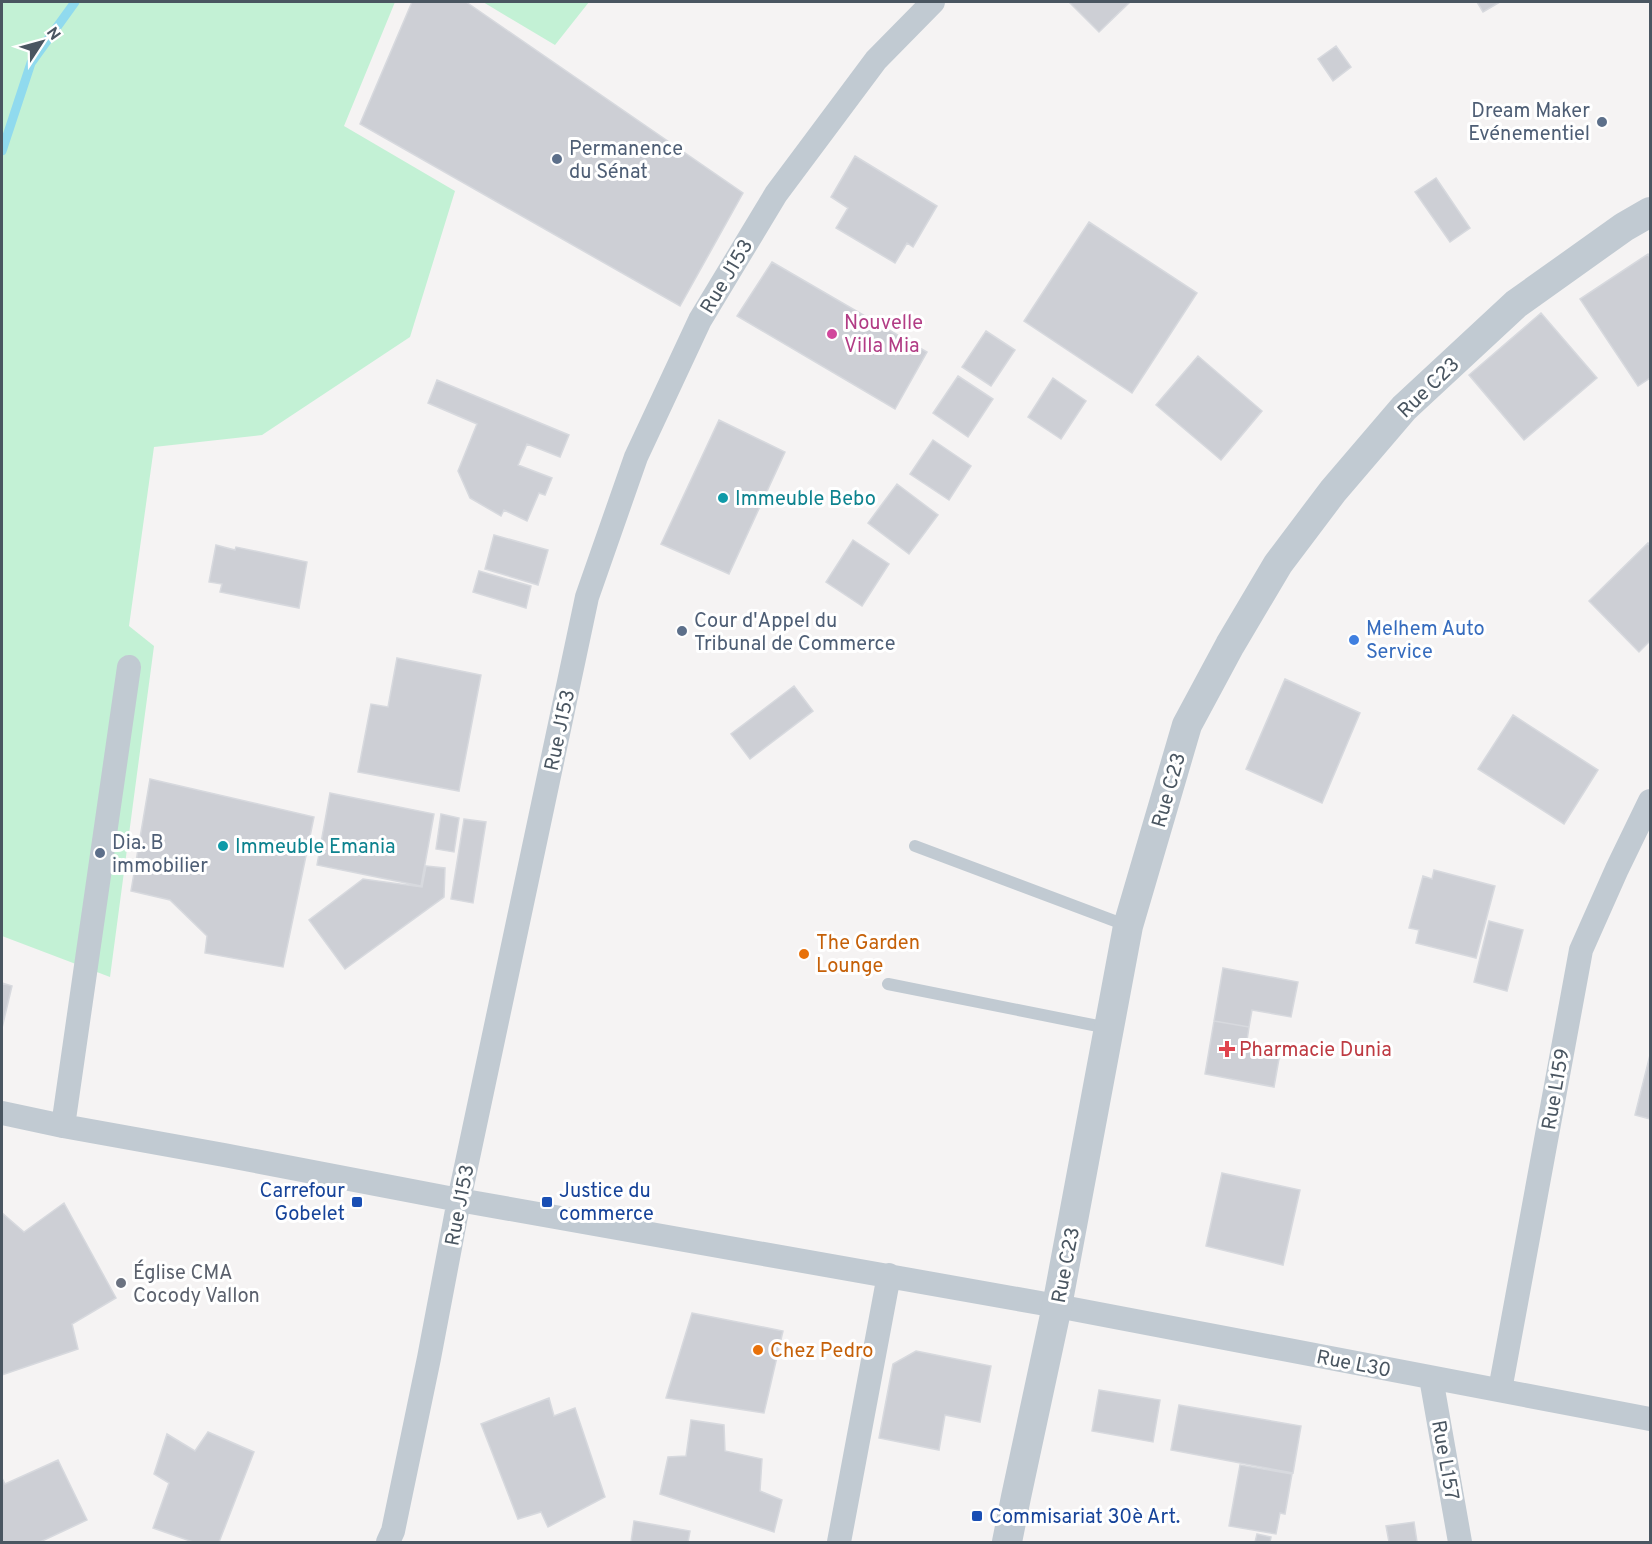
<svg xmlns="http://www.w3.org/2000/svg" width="1652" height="1544" font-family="Overpass,sans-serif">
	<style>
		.green { fill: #c3f1d5 }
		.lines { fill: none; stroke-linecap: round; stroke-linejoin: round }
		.stream { stroke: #90daee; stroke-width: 9 }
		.building { fill: #cdcfd5; stroke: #d7d9de; stroke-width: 1.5 }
		.service { stroke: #c1cad2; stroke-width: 12 }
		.minor { stroke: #c1cad2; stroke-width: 24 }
		.tertiary { stroke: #c1cad2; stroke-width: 30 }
		.service-dot { fill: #5c6f8a; stroke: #fff; stroke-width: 2 }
		.hotel-dot { fill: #d1479c; stroke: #fff; stroke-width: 2 }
		.culture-dot { fill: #0f9aa8; stroke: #fff; stroke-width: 2 }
		.shop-dot { fill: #3f7fe0; stroke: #fff; stroke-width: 2 }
		.food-dot { fill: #e8710a; stroke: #fff; stroke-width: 2 }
		.health-dot { fill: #e0444e; stroke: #fff; stroke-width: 2 }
		.transit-dot { fill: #1a4fb4; stroke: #fff; stroke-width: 2 }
		.worship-dot { fill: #6b7280; stroke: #fff; stroke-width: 2 }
		.labels { text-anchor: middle; stroke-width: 6; stroke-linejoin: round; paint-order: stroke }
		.service-label { font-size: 20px; fill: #4e5e75; stroke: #fff; text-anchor: start }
		.street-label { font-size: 20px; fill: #4a5661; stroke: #fff }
		.hotel-label { font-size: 20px; fill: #b23c85; stroke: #fff; text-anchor: start }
		.culture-label { font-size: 20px; fill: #0d838f; stroke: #fff; text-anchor: start }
		.shop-label { font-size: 20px; fill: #366cbe; stroke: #fff; text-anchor: start }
		.food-label { font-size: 20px; fill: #c56008; stroke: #fff; text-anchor: start }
		.health-label { font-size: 20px; fill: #be3a42; stroke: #fff; text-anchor: start }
		.transit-label { font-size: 20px; fill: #164399; stroke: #fff; text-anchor: start }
		.worship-label { font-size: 20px; fill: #5b616d; stroke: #fff; text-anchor: start }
	</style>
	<rect width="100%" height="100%" fill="#f5f3f3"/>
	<path class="green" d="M2,2h393l-51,124 111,65 -45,146 -148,98 -108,12 -25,179 25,20 -44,331 -108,-41z
		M483,2h106l-34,43z"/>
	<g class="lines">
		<path class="stream" d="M2,151l29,-88 44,-61"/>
	</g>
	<path class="building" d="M412,2h54l277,191 -63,113 -320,-182z
		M1069,2h61l-31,30z
		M1477,2h23l-17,10z
		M1336,46l15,21 -18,14 -15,-22z
		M855,156l82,50 -24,41 -6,-4 -12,20 -59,-35 12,-20 -17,-11z
		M1436,178l34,50 -20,14 -35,-50z
		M1089,222l108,71 -65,100 -108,-72z
		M1648,254l2,4v120l-12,8 -58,-87z
		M772,262l155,90 -32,57 -158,-93z
		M1541,313l56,65 -73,62 -55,-65z
		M986,331l29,19 -24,36 -29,-19z
		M1198,356l64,55 -41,49 -65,-55z
		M958,376l35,23 -25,38 -35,-24z
		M1053,378l33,23 -25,38 -33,-22z
		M437,380l132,55 -9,22 -33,-13 -9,21 34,13 -7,17 -6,-2 -12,28 -23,-11 -3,6 -31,-18 -12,-27 19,-47 -49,-21z
		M719,420l66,32 -56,122 -68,-30z
		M933,440l38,26 -22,34 -39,-26z
		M897,484l41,31 -29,39 -41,-31z
		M494,535l54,15 -10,35 -53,-16z
		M853,540l36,24 -27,42 -36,-24z
		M1648,543l2,3v95l-11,11 -50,-51z
		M216,545l19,5 1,-3 71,15 -8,46 -79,-16 2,-8 -13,-2z
		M479,571l52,15 -5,22 -53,-16z
		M397,658l84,17 -22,116 -101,-19 13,-68 17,3z
		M1285,679l75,34 -38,90 -76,-34z
		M794,686l19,25 -63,48 -19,-25z
		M1513,715l85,55 -34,54 -86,-55z
		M150,779l164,38 -31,150 -78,-14 2,-17 -37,-36 -39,-9z
		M330,793l104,21 -13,72 -104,-21z
		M441,814l18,4 -5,34 -18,-3z
		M464,819l22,3 -13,81 -22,-4z
		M426,866l19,2 -1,29 -99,72 -36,-49 54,-41 59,8z
		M1434,870l61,16 -19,72 -60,-15 3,-13 -10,-2 14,-52 9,3z
		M1489,921l34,9 -16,61 -33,-9z
		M1223,968l75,14 -7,35 -39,-7 -3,17 -35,-6z
		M2,983l10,3 -10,42z
		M1214,1021l35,6 -3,20 34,6 -6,34 -69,-13z
		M1650,1055v64l-15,-4z
		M1222,1173l78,17 -17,75 -77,-19z
		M64,1203l52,95 -44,26 6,25 -76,26v-162l22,19z
		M692,1313l91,18 -19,82 -98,-15z
		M916,1351l75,15 -11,56 -35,-7 -6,35 -60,-12 14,-74z
		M1099,1390l61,10 -7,42 -61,-11z
		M549,1398l5,18 21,-8 30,89 -57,30 -7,-15 -23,7 -37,-95z
		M1179,1405l122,21 -8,47 -122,-23z
		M691,1420l33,5 1,26 37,8 -2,32 22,9 -8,32 -114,-38 8,-37 18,-1z
		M208,1432l46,20 -35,90h-26l-40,-14 16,-45 -15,-9 13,-40 28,17z
		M58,1460l29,60 -47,22h-38v-64l3,6z
		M1240,1465l52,9 -7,40 -5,-1 -4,21 -47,-8z
		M634,1521l56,10 -2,11h-57z
		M1414,1522l3,20h-28l-3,-16z
		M1257,1534l14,3 -1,5h-15z"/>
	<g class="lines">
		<path class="service" d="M915,846l213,80
			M888,984l220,44"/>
		<path class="minor" d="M2,1113l61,13 161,29 235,45 598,106 593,113
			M63,1126l66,-459
			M1431,1378l29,164
			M1500,1390l81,-440 36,-81 33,-68
			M388,1542l5,-11 36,-173 30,-158 128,-603 49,-140 64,-137 76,-126 100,-134 57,-58
			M839,1542l50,-267"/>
		<path class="tertiary" d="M1007,1542l9,-45 41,-191 71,-380 59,-201 43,-80 48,-81 55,-73 71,-83 112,-104 108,-77 26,-15"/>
	</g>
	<g class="service-dot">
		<circle cx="1602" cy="122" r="6"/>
		<circle cx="557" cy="159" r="6"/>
		<circle cx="682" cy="631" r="6"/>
		<circle cx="100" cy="853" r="6"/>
	</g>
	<circle class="hotel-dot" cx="832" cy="334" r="6"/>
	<g class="culture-dot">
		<circle cx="723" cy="498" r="6"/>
		<circle cx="223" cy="846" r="6"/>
	</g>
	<circle class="shop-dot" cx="1354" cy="640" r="6"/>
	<g class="food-dot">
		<circle cx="804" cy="954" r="6"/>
		<circle cx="758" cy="1350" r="6"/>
	</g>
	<path class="health-dot" d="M1224 1040h6v6h6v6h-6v6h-6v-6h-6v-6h6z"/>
	<g class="transit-dot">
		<rect x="351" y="1196" width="12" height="12" rx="3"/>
		<rect x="541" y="1196" width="12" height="12" rx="3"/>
		<rect x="971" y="1510" width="12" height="12" rx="3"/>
	</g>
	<circle class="worship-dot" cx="121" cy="1283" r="6"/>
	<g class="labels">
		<g class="service-label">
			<text x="1590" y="117" text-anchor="end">Dream Maker<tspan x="1590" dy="23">Evénementiel</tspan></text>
			<text x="569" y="155">Permanence<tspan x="569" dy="23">du Sénat</tspan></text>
			<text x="694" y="627">Cour d'Appel du<tspan x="694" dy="23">Tribunal de Commerce</tspan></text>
			<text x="112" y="849">Dia. B<tspan x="112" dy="23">immobilier</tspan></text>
		</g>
		<g class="street-label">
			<text transform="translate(726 276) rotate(-59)" y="7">Rue J153</text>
			<text transform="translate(1428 387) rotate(-44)" y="7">Rue C23</text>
			<text transform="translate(559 730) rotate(-78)" y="7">Rue J153</text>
			<text transform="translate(1168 790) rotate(-74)" y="7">Rue C23</text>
			<text transform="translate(1555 1089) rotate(-80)" y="7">Rue L159</text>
			<text transform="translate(459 1205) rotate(-79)" y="7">Rue J153</text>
			<text transform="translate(1065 1265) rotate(-79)" y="7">Rue C23</text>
			<text transform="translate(1354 1363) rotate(11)" y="7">Rue L30</text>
			<text transform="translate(1446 1460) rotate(80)" y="7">Rue L157</text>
		</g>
		<g class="hotel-label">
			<text x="844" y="329">Nouvelle<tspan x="844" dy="23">Villa Mia</tspan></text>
		</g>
		<g class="culture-label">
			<text x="735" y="505">Immeuble Bebo</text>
			<text x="235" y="853">Immeuble Emania</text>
		</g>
		<g class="shop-label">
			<text x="1366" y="635">Melhem Auto<tspan x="1366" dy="23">Service</tspan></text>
		</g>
		<g class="food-label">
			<text x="816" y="949">The Garden<tspan x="816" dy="23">Lounge</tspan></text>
			<text x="770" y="1357">Chez Pedro</text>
		</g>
		<g class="health-label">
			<text x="1239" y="1056">Pharmacie Dunia</text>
		</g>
		<g class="transit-label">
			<text x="345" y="1197" text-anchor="end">Carrefour<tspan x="345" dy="23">Gobelet</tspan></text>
			<text x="559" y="1197">Justice du<tspan x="559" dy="23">commerce</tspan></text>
			<text x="989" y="1523">Commisariat 30è Art.</text>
		</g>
		<g class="worship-label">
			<text x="133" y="1279">Église CMA<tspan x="133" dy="23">Cocody Vallon</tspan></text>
		</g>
	</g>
	<rect width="1652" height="1544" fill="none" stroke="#4a5661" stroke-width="6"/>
	<g transform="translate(42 42) rotate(54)" stroke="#ffffff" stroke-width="4.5" paint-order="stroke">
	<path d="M0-4.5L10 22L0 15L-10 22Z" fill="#4a5661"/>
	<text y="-9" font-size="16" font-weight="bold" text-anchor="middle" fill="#4a5661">N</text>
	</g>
</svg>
